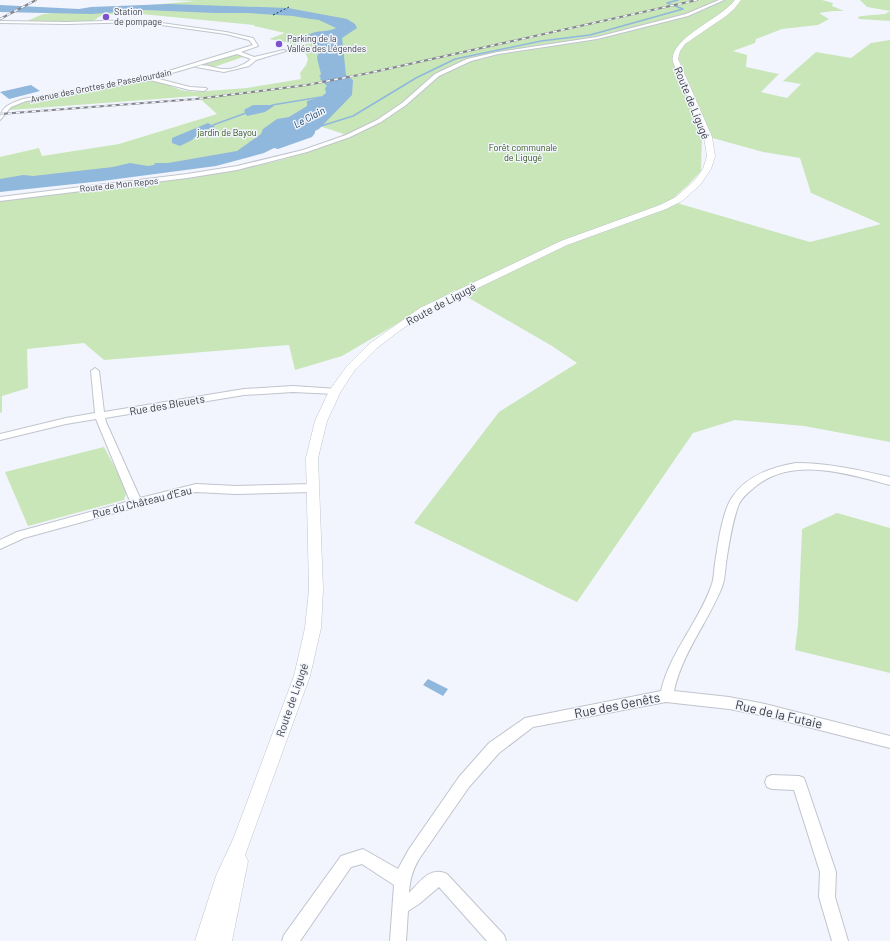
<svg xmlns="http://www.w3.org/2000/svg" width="890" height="941" font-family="Barlow,sans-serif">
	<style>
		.green { fill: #c9e6b9; fill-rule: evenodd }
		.water { fill: #90b7dc }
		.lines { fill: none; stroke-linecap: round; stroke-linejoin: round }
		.stream { stroke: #90b7dc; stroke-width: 1.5 }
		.ferry { stroke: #0f3a5e; stroke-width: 1; stroke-dasharray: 2 2; stroke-linecap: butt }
		.minor-casing { stroke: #c0c4cd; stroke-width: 2 }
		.tertiary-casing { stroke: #c0c4cd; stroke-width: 1 }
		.minor { fill: #fff; fill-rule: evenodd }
		.tertiary { fill: #fff; fill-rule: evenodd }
		.rail-casing { stroke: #84858b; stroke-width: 2 }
		.rail { stroke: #f2f5fd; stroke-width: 1.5; stroke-dasharray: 4; stroke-linecap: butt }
		.poi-dot { fill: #7e52cb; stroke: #f2f5fd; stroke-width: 1.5 }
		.labels { text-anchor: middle; stroke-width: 3; stroke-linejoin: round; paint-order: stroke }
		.far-poi-label { font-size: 9px; fill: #3b3c40; stroke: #f2f5fd; text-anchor: start }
		.far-street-label { font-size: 9px; fill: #3b3c40; stroke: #f2f5fd }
		.far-park-label { font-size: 9px; fill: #2f5214; stroke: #f2f5fd }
		.far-water-label { font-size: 10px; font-style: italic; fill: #0f3a5e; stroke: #f2f5fd }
		.street-label { font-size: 11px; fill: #3b3c40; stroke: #f2f5fd }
		.near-street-label { font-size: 13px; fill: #3b3c40; stroke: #f2f5fd }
	</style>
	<rect width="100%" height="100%" fill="#f2f5fd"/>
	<path class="green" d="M168,0h654l11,3 -1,3 12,5h-11l-14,2 10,6 -11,6 -36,4 -26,10 -1,4 -22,8 14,4 -1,12 33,7 -18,18 26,6 14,-14 -18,-3 33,-29 35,6 20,-15 19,-3v402l-86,-16 -69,-6 -42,13 -116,169 -163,-79 85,-111 78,-49 -25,-17 -97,-56 -113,66 -47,14 -6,-25 -185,15 -20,-17 -57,6 1,39 -26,8v16l-2,1v-213c76,-10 154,-15 229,-29 40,-8 82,-15 115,-37l-28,-9 -30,16 -83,20 -203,21v-25l39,-9 3,8 77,-12 98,-30 -20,-18 -187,14 1,-3 23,-8 113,-19 13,2 21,8 13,2 53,-4 54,-9 -1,-6 6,-8 2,-6 -5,-12 -8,1 -6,-5 -20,-4 16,-6 -31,-7v-1l-123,-12 -29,2 -9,6h-66l16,-7 153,-13zM702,135l61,17 37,6 11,35 70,31 -71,18 -140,-41 18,-16 13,-14z
		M860,0h30v21l-31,-2 -1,-2 3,-1 24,-2 5,-3 -23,-4z
		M235,54h5l-1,1 7,1 -32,11 -1,-1h-15z
		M104,447l23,43 -3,10 -96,26 -23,-54z
		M837,513l53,15v145l-95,-23 3,-25 4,-96z"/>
	<path class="water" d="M169,4l119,4 59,11 8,5 2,4 -15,10 4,37 7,5 -1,15 -33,34 -4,2v2l-3,4 -34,12 -4,-1 -10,5 -48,13 -114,15 -102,11v-13l23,-4 10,1 80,-9 17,-4 18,3 6,-1 1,-2h13l69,-12 24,-17 2,-5 14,-10 12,-2 18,-11v-5l14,-4 5,-4 -1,-5 2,-2 -7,-7 1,-2h-2l2,-3 -4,-16 2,-9 -8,-5 1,-4 -4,-5c10,-6 19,-2 28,-7l-17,-8 -8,-1 -18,-3 -45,-3h-33l-70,-3 -53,4 -92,-2v-7l79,4 12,-2z
		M31,85l9,6 -31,8 -9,-7z
		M253,105h19l2,1 -9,6 -18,4 -3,-6z
		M208,123l7,4 -13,4 -10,9 -12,6 -8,-3v-5z
		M428,679l20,10 -5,7 -20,-11z"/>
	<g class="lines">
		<path class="stream" d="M670,4l-3,-1 11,-3
			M272,105l49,-8
			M213,125l33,-12
			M318,127l35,-11 63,-38 39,-19 86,-18 49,-6 93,-26 -8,-3"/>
		<path class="ferry" d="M273,15l16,-8"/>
		<g class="minor-casing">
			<path id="minor" d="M719,0h5l-36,16 -91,23 -99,15 -27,7 -32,15 -33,29 -25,17 -31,15 -43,15 -70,18 -50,8 -187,23v-4l187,-23 50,-8 66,-16 43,-15 31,-15 25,-17 33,-29 32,-15 31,-7 99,-15 89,-23z
				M140,20l86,12 27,6 5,8 -17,6 13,5 30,-7 2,1 -30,9 -7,6 -25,6 -28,-5c8,-5 19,2 28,2 8,1 21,-4 27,-10l-14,-5 -82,24 35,9 16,1 1,1 -3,2 -14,-1 -40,-10 -124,21 -15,6 -11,13c0,-14 12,-17 23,-21l123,-21 107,-33 -4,-5 -23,-6 -86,-12 -73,2 -67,-1v-2l67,1z
				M95,368l4,3 5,41 140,-23 49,-3 45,3 1,2 -1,2 -3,1 -42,-2 -49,3 -139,23 1,4 34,76 56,-14 40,2 76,-2 4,1 1,3 -1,3 -4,1 -76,2 -40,-2 -12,2 -160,44 -24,11v-9l17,-8 113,-31 -34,-82 -30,5 -66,16v-6l66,-16 29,-5 -4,-42z
				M796,463c32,0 63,7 94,14v8c-42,-11 -96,-29 -134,1 -6,5 -14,11 -17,18 -7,18 -10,40 -13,59 -1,8 -1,16 -4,24 -14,35 -40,66 -48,104l55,6 36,7 125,32v12l-125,-32 -36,-7 -63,-7 -133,25 -34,26 -30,34 -50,72c-7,12 -9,21 -10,34 11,-11 21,-27 38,-19l57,61 2,6h-19l-48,-54 -20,17 -11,7 -2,30h-16l4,-56 -32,-21 -11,3 -51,74h-18l2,-6 57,-79 22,-7 35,20 11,-20 50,-72 30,-34 36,-25 136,-27c9,-39 38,-69 51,-107 2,-6 2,-14 3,-21 3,-18 7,-52 18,-67 15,-21 39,-29 63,-33z
				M772,775l27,1 5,2 32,94 -1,25 13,44h-16l-13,-44 1,-25 -26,-82 -22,-1 -5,-2 -2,-5 2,-5z"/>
		</g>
		<g class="tertiary-casing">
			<path id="tertiary" d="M735,0h6l-7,9 -8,7 -41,28 -5,7 -2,8 34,78 3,19 -4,13 -11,16 -18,16 -16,8 -99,36 -139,67 -29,19 -22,17 -22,22 -14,21 -14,30 -9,37 5,132 -2,38 -11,48 -65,179 3,6 -16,80h-37l21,-65 18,-39 60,-161 11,-48 4,-38 -3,-132 9,-37 14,-30 18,-25 22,-22 51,-36 141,-67 99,-36 16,-8 18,-16 9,-12 4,-13 -3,-19 -31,-75c-5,-23 49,-44 62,-62z"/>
		</g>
		<use href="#minor" class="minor"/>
		<use href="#tertiary" class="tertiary"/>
		<g class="rail-casing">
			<path id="rail" d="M0,19l36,-19
				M0,114l196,-15 111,-14 62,-12 328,-73"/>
		</g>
		<use href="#rail" class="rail"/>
	</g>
	<g class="poi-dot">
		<circle cx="106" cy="17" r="4"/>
		<circle cx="279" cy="44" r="4"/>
	</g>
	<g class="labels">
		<g class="far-poi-label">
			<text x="114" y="15">Station<tspan x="114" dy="10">de pompage</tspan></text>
			<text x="287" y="42">Parking de la<tspan x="287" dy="10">Vallée des Légendes</tspan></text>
		</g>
		<g class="far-street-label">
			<text transform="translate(101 86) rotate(-11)" y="3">Avenue des Grottes de Passelourdain</text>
			<text transform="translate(119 185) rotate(-6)" y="3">Route de Mon Repos</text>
		</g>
		<g class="far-park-label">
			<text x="227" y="136">jardin de Bayou</text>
			<text x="523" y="151">Forêt communale<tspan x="523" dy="10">de Ligugé</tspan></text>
		</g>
		<g class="far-water-label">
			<text transform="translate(309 117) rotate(-28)" y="4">Le Clain</text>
		</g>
		<g class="street-label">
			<text transform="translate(692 103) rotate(68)" y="4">Route de Ligugé</text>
			<text transform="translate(441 304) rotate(-28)" y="4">Route de Ligugé</text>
			<text transform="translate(167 405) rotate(-10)" y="4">Rue des Bleuets</text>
			<text transform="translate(142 502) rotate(-14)" y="4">Rue du Château d'Eau</text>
			<text transform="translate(292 700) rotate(-71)" y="4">Route de Ligugé</text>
		</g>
		<g class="near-street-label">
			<text transform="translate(617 705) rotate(-11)" y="5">Rue des Genêts</text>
			<text transform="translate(779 714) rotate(13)" y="5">Rue de la Futaie</text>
		</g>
	</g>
</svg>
